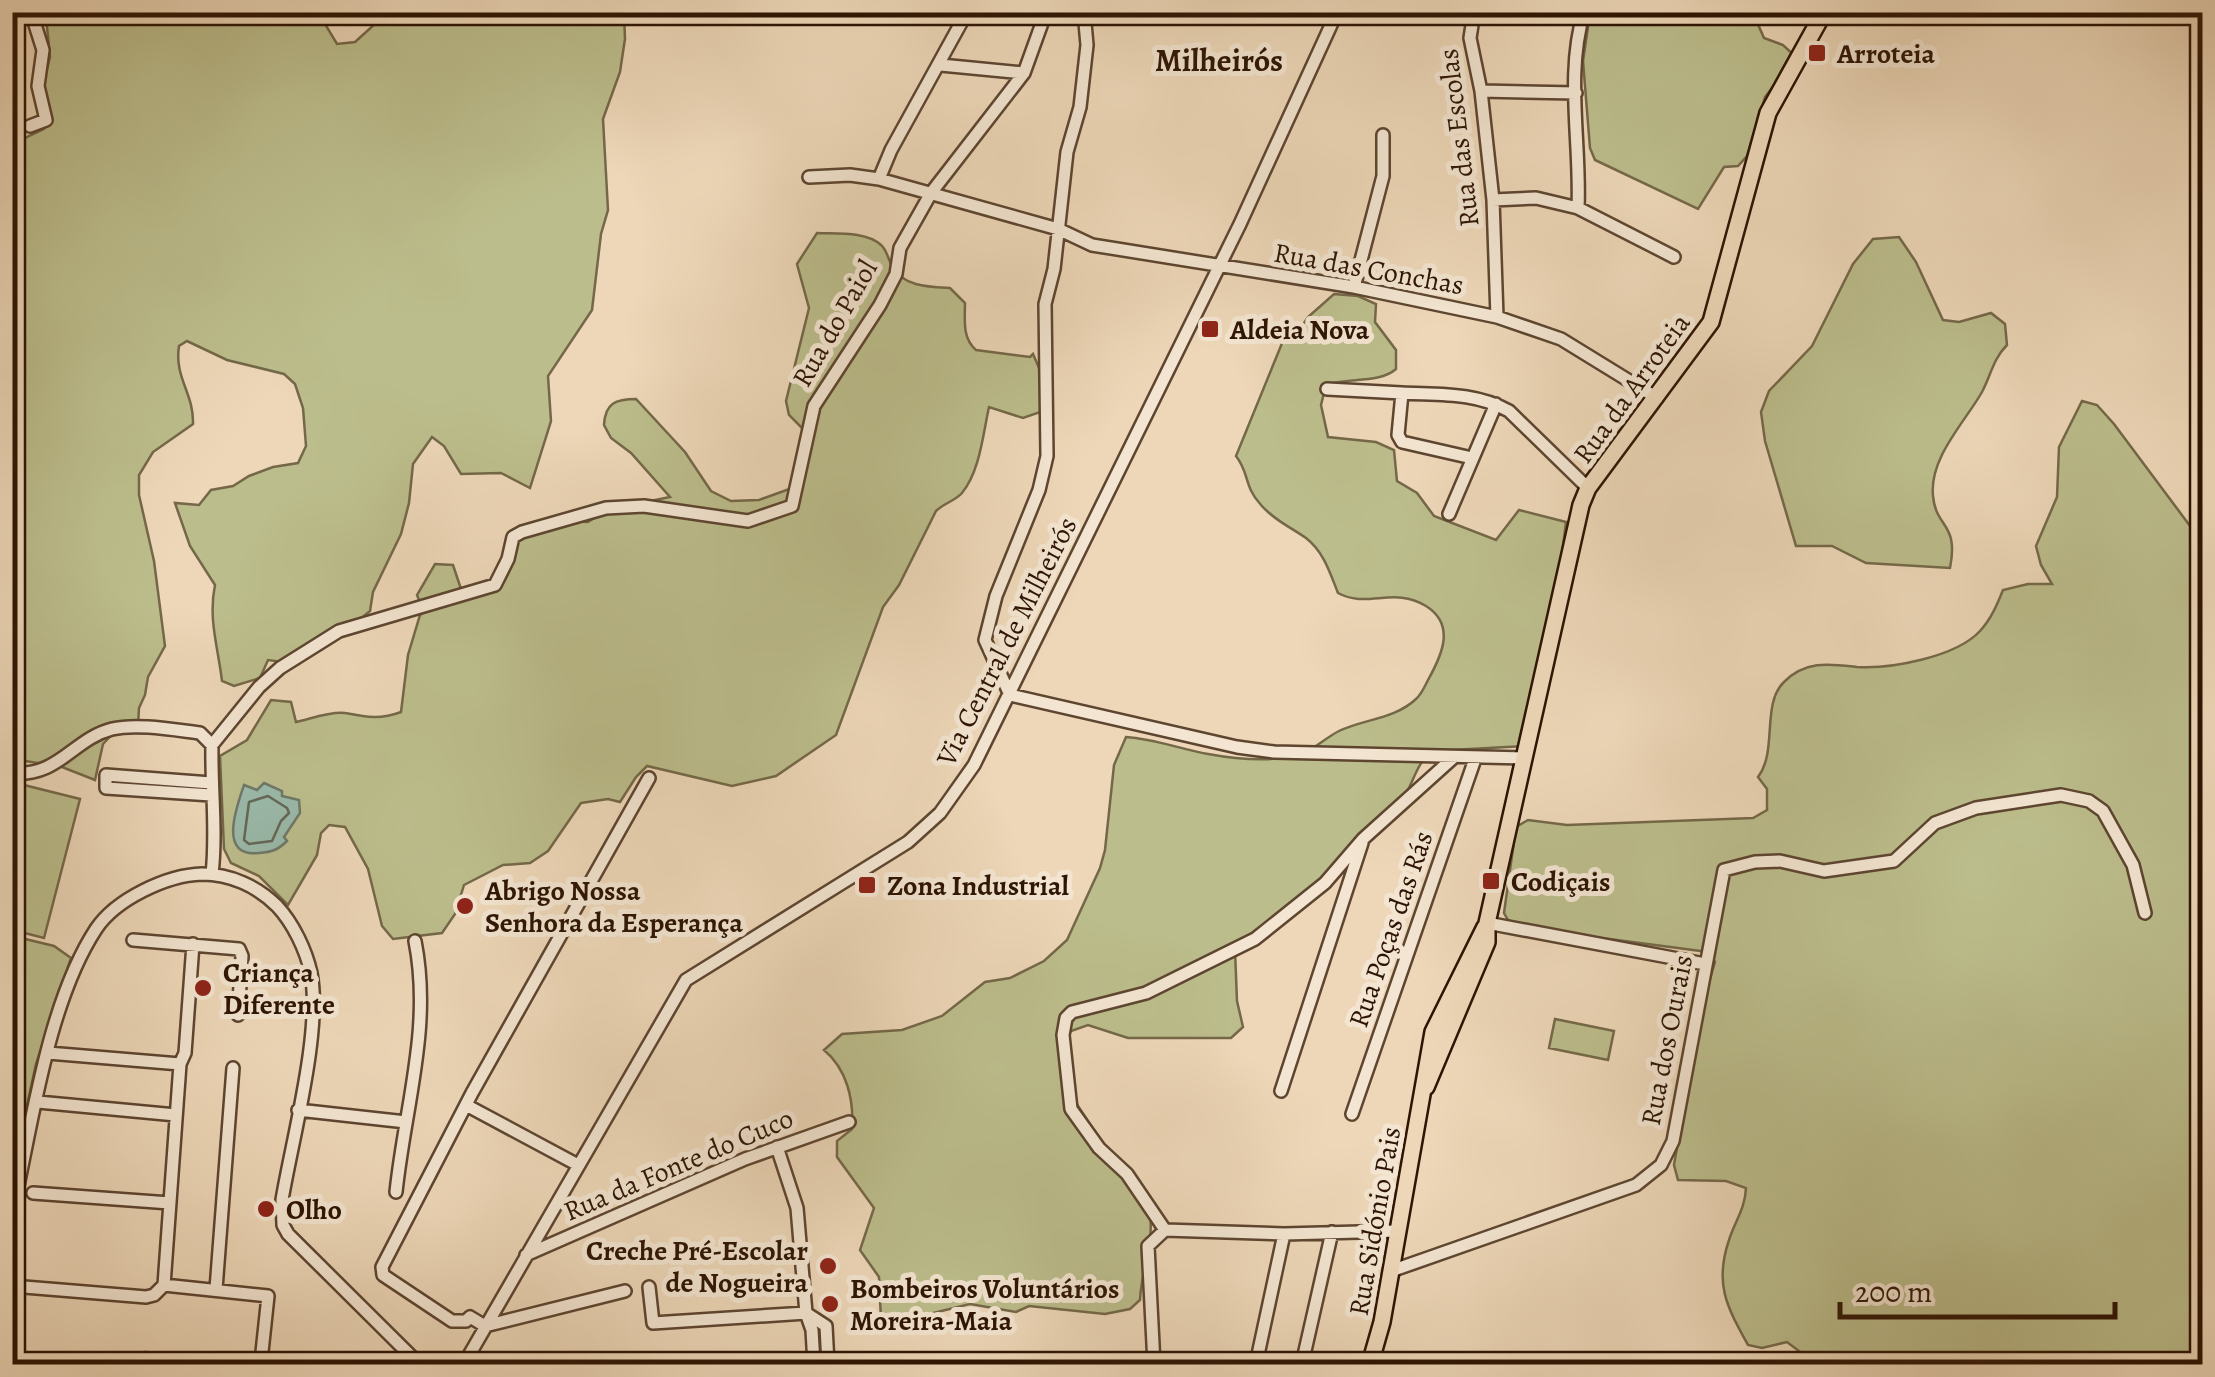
<svg xmlns="http://www.w3.org/2000/svg" width="2215" height="1377" font-family="Alegreya,serif">
	<style>
		.green { fill: #bcbd8c; stroke: #746848; stroke-width: 2.5 }
		.water { fill: #9abaab; stroke: #6e7868; stroke-width: 2.5 }
		.lines { fill: none; stroke-linecap: round; stroke-linejoin: round }
		.shore { stroke: #646757; stroke-width: 2.5 }
		.minor-casing { stroke: #5d4530; stroke-width: 16 }
		.major-casing { stroke: #2d1403; stroke-width: 20 }
		.minor { stroke: #f3e5d1; stroke-width: 11 }
		.major { stroke: #edd7b8; stroke-width: 15 }
		.poi-dot { fill: #8f2418; stroke: #f3e5d1; stroke-width: 4 }
		.labels { text-anchor: middle; stroke-width: 10; stroke-linejoin: round; paint-order: stroke }
		.poi-label { font-size: 28px; font-weight: bold; fill: #2d1403; stroke: #f3e5d1; text-anchor: start }
		.street-label { font-size: 28px; fill: #2d1403; stroke: #f3e5d1 }
		.quarter-label { font-size: 32px; font-weight: bold; fill: #2d1403; stroke: #f3e5d1 }
	</style>
	<rect width="100%" height="100%" fill="#edd7b8"/>
	<filter id="stains"><feTurbulence type="fractalNoise" baseFrequency=".002" numOctaves="4"/><feColorMatrix values="0 0 0 0 .2 0 0 0 0 .09 0 0 0 0 .02 0 0 0 .5 -.17"/></filter>
	<radialGradient id="worn" r=".72"><stop offset=".6" stop-color="#630" stop-opacity="0"/><stop offset="1" stop-color="#630" stop-opacity=".3"/></radialGradient>
	<path class="green" d="M39,13h287l-1,11 12,20 18,-2 32,-29h237l1,26 -5,33 -17,47 5,91 -7,24 -9,76 -44,66 3,45 -21,67 -29,-15 -40,1 -17,-28 -12,-9 -19,27 -4,39 -8,31 -28,58 -3,19 -18,15 -46,23 -7,15 -31,-4 -8,18 -26,8 -12,-5c-4,-34 -14,-62 -7,-96l-25,-39 -15,-43 24,2 12,-15 22,-4 16,-10 24,-9 25,-4 8,-17 -3,-38 -8,-24 -11,-10 -57,-14 -40,-19 -8,5c-5,32 15,47 14,78l-40,28 -14,23v20l15,66 11,85 -17,31 -3,18 -6,13 -1,18 -21,3 -14,15 -8,36 -33,-13 -49,-8 -1,-615 32,-15 3,-14 -5,-26 8,-32 -3,-30z
		M1590,13h163l11,25 19,7 13,12 -31,40 -18,59 -9,10 -14,1 -26,42 -103,-49 -5,-12 -7,-87z
		M817,233c19,1 49,-2 64,12 6,5 7,14 11,21 11,21 38,21 58,22l15,15c0,17 -3,35 11,47l54,7 3,-3 19,44 -6,12 -23,8 -34,-11c-6,27 -9,64 -27,86 -7,8 -18,10 -26,18l-37,74 -16,22 -47,128 -60,41 -44,10 -85,-20 -11,11 -16,25 -12,-3 -27,4 -33,48 -18,12 -27,2 -39,20 -9,29 -13,19 -49,6 -11,-13 -14,-57 -23,-42 -16,-2 -8,8 -4,22 -29,50 -29,-29 -28,-13 -7,-14 -4,-93 27,-16 24,-40 20,2 5,20c14,-3 35,-11 49,-9 21,4 35,7 56,-1l7,-57 12,-40 4,-3 -7,-17 18,-31 18,1 8,24 22,1 20,-12 9,-31 12,-12 42,-14 22,1 18,-12 64,-13 -39,-44 -20,-15 -7,-13c1,-22 12,-26 32,-26l49,53 26,39 20,10 28,-1 36,-13 10,-56 -16,-16 -3,-14 23,-93 -12,-44z
		M1899,237l17,25 27,58 16,2 32,-9 14,11 2,21c-14,14 -16,30 -25,47 -17,30 -53,66 -49,104 3,33 26,26 17,72l-84,-5 -34,-17h-36l-31,-105 -4,-29 8,-21 43,-45 41,-82 20,-25z
		M1334,294l24,2 18,8 -1,18 21,28v19c-17,15 -49,8 -70,16l-5,20 7,32 48,5 18,8 3,31 20,12 17,23 62,24 23,-30 47,12 -7,58 -34,166 -92,5c-19,13 -19,35 -33,52 -47,56 -109,101 -165,147l2,51 6,26 -12,11h-103l-40,-13 -17,6 -6,9 3,41 8,22 74,112c4,29 -9,56 -10,85l-10,9 -25,5 -76,-8 -13,6 -46,-8 -53,13 -36,3 -2,-43 -19,-27 14,-42 -37,-51v-16l15,-12c2,-29 -5,-60 -28,-79l18,-16 60,-4 40,-14 43,-34 25,-4 34,-17 23,-21 33,-72 5,-18 9,-85 12,-28c29,2 54,12 82,17 27,5 58,7 85,3 14,-2 32,-19 46,-26 25,-12 56,-12 77,-32 5,-4 9,-13 12,-19 14,-25 28,-55 -2,-74 -32,-20 -59,3 -88,-13 -8,-20 -14,-41 -32,-55 -16,-11 -33,-19 -45,-33 -18,-20 -11,-31 -25,-49l51,-125 11,1 10,-15z
		M2082,401l15,4 17,19 88,118v822h-399v-10l-16,-12 -25,6 -14,-3c-21,-38 -34,-61 -19,-105 6,-19 16,-31 17,-52l-20,-7 -48,-1 -4,-15 28,-160 13,-43 -7,-10 -183,-24 -17,-8 -4,-7 12,-86 12,-7 39,5 186,-7 14,-8v-21l-9,-12c20,-26 3,-73 26,-95 22,-22 46,-18 73,-15 34,2 99,-10 123,-36 11,-12 17,-26 23,-41l25,-6h24l-11,-19 -5,-19 21,-49 2,-50z
		M12,782l68,17 -36,139 -31,-8z
		M13,936l41,10 17,12 -35,106 -23,105z
		M1555,1019l59,12 -6,29 -59,-12z
		M146,1352l1,12h-54v-6z"/>
	<path class="water" d="M264,783l18,8v5l17,4 1,13 -16,24 3,4c-9,9 -15,11 -28,12 -41,5 -23,-45 -15,-68l13,5z"/>
	<g class="lines">
		<path class="shore" d="M268,796l19,12 2,5 -8,8 -9,20 -23,3 -5,-4 5,-38z"/>
		<g class="minor-casing">
			<path id="minor" d="M1084,12l3,33 -7,62 -13,45 -13,117 -9,35 2,152 -8,34 -43,106 -11,44 25,55 227,52 37,5 251,6
				M1456,12l15,9
				M1474,12l-4,26 11,53 12,109 4,117
				M941,65l83,8
				M1481,91l95,2
				M30,126l16,-6 -8,-34 5,-36 -12,-38
				M809,177l41,-2 29,4 179,50 34,16 262,42 143,30 64,22 96,59
				M879,179l12,-29 76,-138
				M1493,200l43,-2 42,10 96,49
				M1578,208c3,-64 -13,-134 6,-196
				M1354,287l29,-111v-41
				M1327,389l75,4
				M1472,458l-70,-16 -4,-7 4,-42c37,2 73,-1 107,18l79,77
				M1449,514l47,-110
				M212,745l47,-58 21,-19 59,-37 156,-46 13,-26 5,-22 9,-5 84,-24 38,-2 104,15 44,-15 22,-100 66,-101 16,-31 4,-26 31,-55 93,-120 22,-61
				M212,745c-1,43 5,86 0,129
				M12,773c47,4 61,-34 100,-44 25,-6 63,1 88,4l12,12
				M211,783l-105,-8v13l105,7
				M1487,923l218,41
				M133,940l106,9 3,7 -4,59
				M180,1064l5,-11 8,-109
				M1281,1091l81,-248
				M38,1102l138,13
				M466,1105l112,60
				M298,1110l108,12
				M1352,1114l123,-355
				M777,1147l20,61 9,105 6,17 2,34
				M396,1192c9,-86 36,-165 19,-251
				M33,1193l137,10
				M12,1214c20,-88 35,-210 84,-285 20,-30 71,-54 106,-55 28,0 55,12 75,32 16,17 29,44 34,67 11,58 -19,167 -29,227l1,25 5,9 131,130
				M1165,1230l-38,-56 -28,-26 -28,-39 -8,-74 3,-17 6,-6 74,-19 109,-54 70,-56 38,-44 90,-81
				M526,1255l219,-96 104,-37
				M1391,1271l245,-86 25,-20 12,-24 51,-271 31,-8 25,-1 44,10 70,-10 41,-38 41,-15 85,-13 28,6 14,10 30,54 12,48
				M164,1285l104,11 -6,56
				M12,1286l134,11 8,-2 10,-10 16,-221 -132,-11
				M649,1287l4,36 153,-10
				M216,1289l17,-221
				M806,1313l20,13 2,38
				M485,1326l-15,-9 -4,4h-14l-69,-46 -1,-8 90,-174 177,-315
				M485,1326l140,-35
				M464,1364l222,-384 222,-138 32,-29 34,-48 266,-541 97,-212
				M1154,1364l-6,-118 17,-16 119,4 113,-3
				M1256,1364l28,-130
				M1302,1364l30,-132"/>
		</g>
		<g class="major-casing">
			<path id="major" d="M1426,1087l61,-145v-19l94,-418 7,-17 123,-166 57,-209 56,-101
				M1370,1364l12,-42 51,-290 52,-105"/>
		</g>
		<use href="#minor" class="minor"/>
		<use href="#major" class="major"/>
	</g>
	<g class="poi-dot">
		<rect x="1807" y="43" width="20" height="20" rx="5"/>
		<rect x="1200" y="319" width="20" height="20" rx="5"/>
		<rect x="1481" y="871" width="20" height="20" rx="5"/>
		<rect x="857" y="875" width="20" height="20" rx="5"/>
		<circle cx="465" cy="906" r="10"/>
		<circle cx="203" cy="988" r="10"/>
		<circle cx="266" cy="1209" r="10"/>
		<circle cx="828" cy="1266" r="10"/>
		<circle cx="830" cy="1304" r="10"/>
	</g>
	<g class="labels">
		<g class="poi-label">
			<text x="1837" y="63">Arroteia</text>
			<text x="1230" y="339">Aldeia Nova</text>
			<text x="1511" y="891">Codiçais</text>
			<text x="887" y="895">Zona Industrial</text>
			<text x="485" y="900">Abrigo Nossa<tspan x="485" dy="32">Senhora da Esperança</tspan></text>
			<text x="223" y="982">Criança<tspan x="223" dy="32">Diferente</tspan></text>
			<text x="286" y="1219">Olho</text>
			<text x="808" y="1260" text-anchor="end">Creche Pré-Escolar<tspan x="808" dy="32">de Nogueira</tspan></text>
			<text x="850" y="1298">Bombeiros Voluntários<tspan x="850" dy="32">Moreira-Maia</tspan></text>
		</g>
		<g class="street-label">
			<text transform="translate(1458 138) rotate(-97)" y="10">Rua das Escolas</text>
			<text transform="translate(1369 268) rotate(10)" y="10">Rua das Conchas</text>
			<text transform="translate(834 323) rotate(-60)" y="10">Rua do Paiol</text>
			<text transform="translate(1631 388) rotate(-54)" y="10">Rua da Arroteia</text>
			<text transform="translate(1006 641) rotate(-63)" y="10">Via Central de Milheirós</text>
			<text transform="translate(1390 929) rotate(-71)" y="10">Rua Poças das Rás</text>
			<text transform="translate(1666 1040) rotate(-79)" y="10">Rua dos Ourais</text>
			<text transform="translate(678 1164) rotate(-23)" y="10">Rua da Fonte do Cuco</text>
			<text transform="translate(1374 1221) rotate(-80)" y="10">Rua Sidónio Pais</text>
		</g>
		<g class="quarter-label">
			<text x="1219" y="71">Milheirós</text>
		</g>
	</g>
	<rect width="2215" height="1377" fill="none" stroke="#edd7b8" stroke-width="50"/>
	<rect x="15" y="15" width="2185" height="1347" fill="none" stroke="#2d1403" stroke-width="5"/>
	<rect x="25" y="25" width="2165" height="1327" fill="none" stroke="#2d1403" stroke-width="2.5"/>
	<path d="M1840 1302v15h275v-15" fill="none" stroke="#2d1403" stroke-width="5"/>
	<text x="1855" y="1302" font-size="30" fill="#2d1403" stroke="#f3e5d1" stroke-width="8" paint-order="stroke">200 m</text>
	<rect width="100%" height="100%" filter="url(#stains)"/>
	<rect width="100%" height="100%" fill="url(#worn)"/>
</svg>
